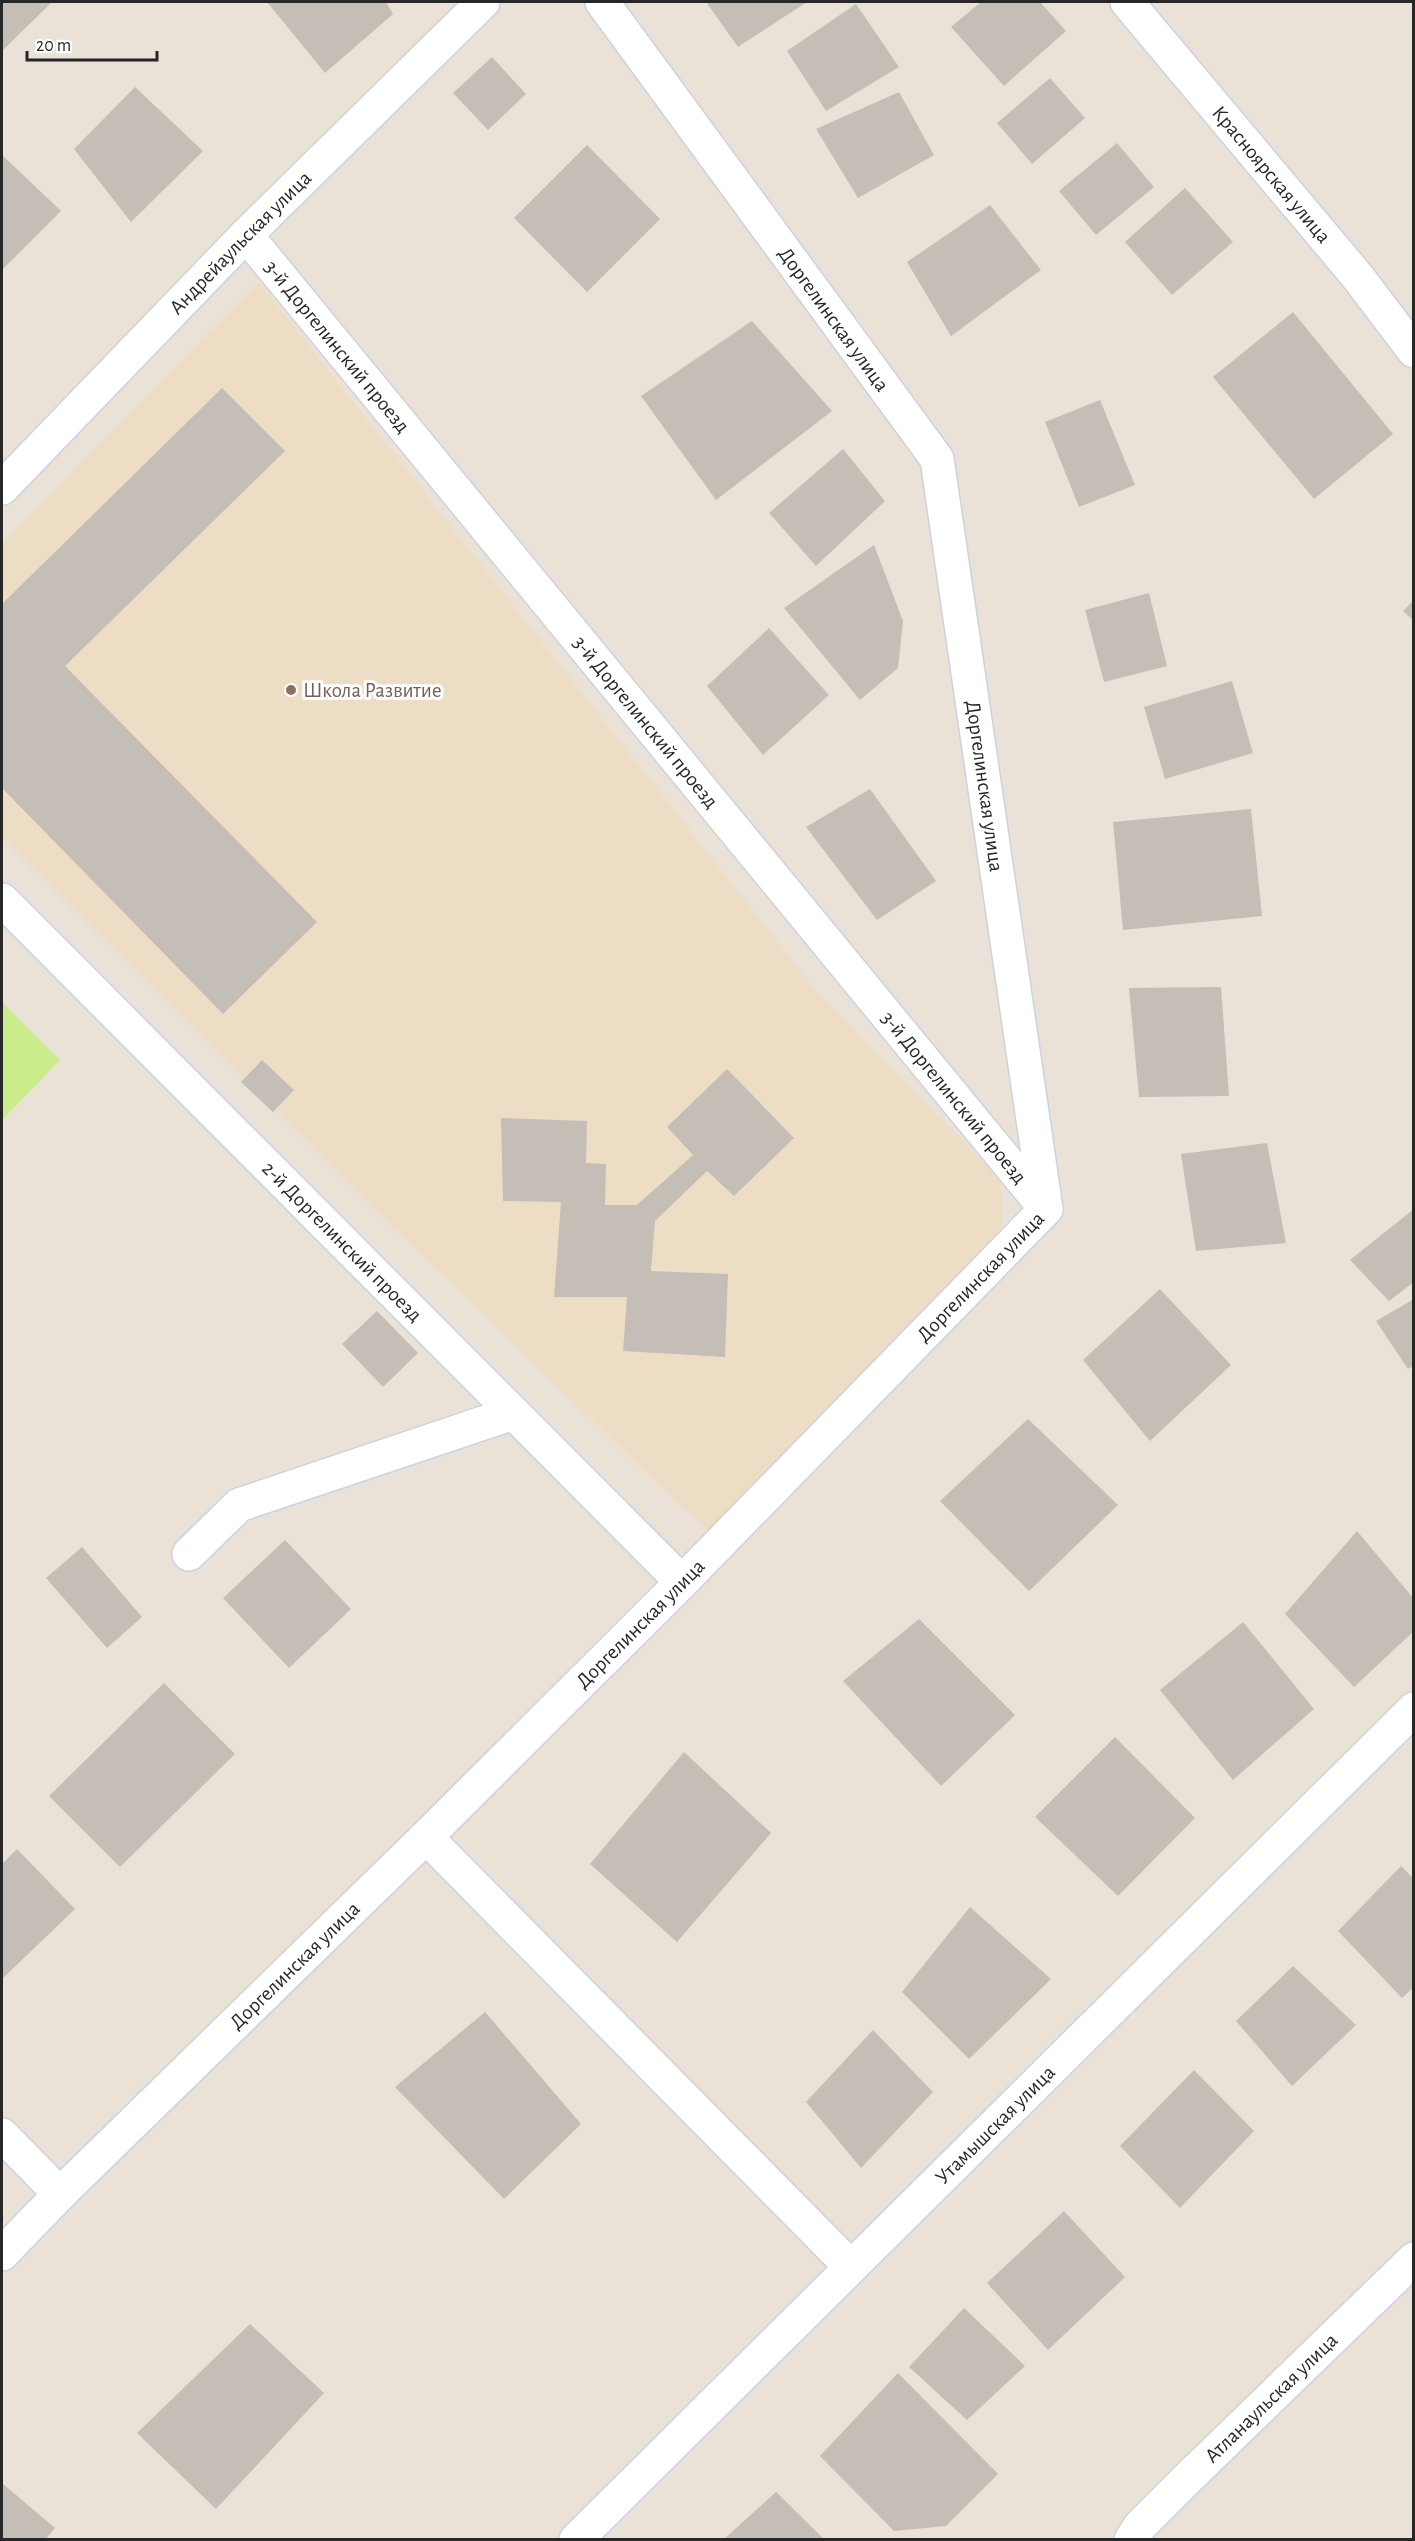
<svg xmlns="http://www.w3.org/2000/svg" width="1415" height="2541" font-family="'Alegreya Sans',sans-serif">
	<style>
		.education { fill: #edddc5 }
		.pitch { fill: #caec8b }
		.building { fill: #c5beb7 }
		.lines { fill: none; stroke-linecap: round; stroke-linejoin: round }
		.minor-casing { stroke: #ccd2e1; stroke-width: 36 }
		.minor { stroke: #fff; stroke-width: 33 }
		.education-dot { fill: #8d6e63; stroke: #fff; stroke-width: 2 }
		.labels { text-anchor: middle; stroke-width: 6; stroke-linejoin: round; paint-order: stroke }
		.street-label { font-size: 21px; fill: #272727; stroke: #fff }
		.education-label { font-size: 21px; fill: #785e54; stroke: #fff; text-anchor: start }
	</style>
	<rect width="100%" height="100%" fill="#eae1d7"/>
	<path class="education" d="M259,282l555,706 187,192 1,53 -292,301 -336,-325 -372,-371v-296z"/>
	<path class="pitch" d="M2,1002l58,58 -58,60z"/>
	<path class="building" d="M2,2h50l-50,49z
		M267,2h119l7,12 -68,59z
		M706,2h101l-69,45z
		M981,2h59l26,29 -62,55 -53,-59z
		M856,4l43,63 -73,44 -39,-60z
		M492,57l34,37 -38,36 -35,-37z
		M1050,78l35,40 -53,46 -35,-41z
		M135,87l68,64 -72,71 -57,-73z
		M899,92l35,63 -76,43 -42,-69z
		M1117,143l37,44 -58,48 -37,-44z
		M587,145l73,74 -73,73 -73,-74z
		M2,155l59,56 -59,59z
		M1185,188l48,54 -61,53 -47,-53z
		M990,205l51,65 -90,66 -44,-74z
		M1293,312l100,122 -79,65 -101,-122z
		M752,321l80,90 -116,89 -75,-104z
		M222,388l63,63 -220,215 252,256 -94,92 -221,-226v-184z
		M1100,400l35,85 -56,22 -34,-85z
		M843,449l42,52 -69,65 -47,-53z
		M874,545l29,76 -5,47 -38,32 -76,-92z
		M1149,593l18,73 -63,16 -19,-72z
		M1414,600v21l-11,-10z
		M769,628l60,67 -66,60 -56,-69z
		M1232,681l21,72 -88,26 -21,-72z
		M870,789l66,92 -59,39 -71,-93z
		M1251,809l11,107 -139,14 -10,-108z
		M1221,987l8,109 -90,1 -10,-109z
		M262,1060l32,30 -21,22 -32,-30z
		M727,1069l67,69 -60,58 -27,-25 -52,50 -4,50 77,3 -3,83 -102,-6 4,-54h-73l7,-95 -58,-1 -2,-83 86,3 -1,42 20,1 -1,41h32l56,-50 -26,-28z
		M1267,1143l19,100 -90,8 -15,-97z
		M1414,1209v73l-25,19 -39,-41z
		M1160,1289l71,76 -81,76 -67,-81z
		M1414,1299v66l-6,4 -32,-48z
		M377,1311l41,42 -35,34 -41,-43z
		M1028,1419l90,86 -89,86 -89,-90z
		M1357,1531l57,68v32l-60,56 -69,-73z
		M285,1540l66,69 -62,59 -66,-70z
		M82,1547l60,70 -35,31 -61,-70z
		M919,1619l96,96 -74,71 -98,-105z
		M1243,1622l71,87 -81,71 -73,-90z
		M164,1683l71,71 -115,113 -71,-71z
		M1115,1737l80,81 -77,78 -83,-79z
		M684,1752l87,81 -94,109 -87,-78z
		M17,1849l58,60 -73,70v-115z
		M1401,1866l13,13v108l-12,11 -64,-67z
		M970,1907l81,72 -82,80 -67,-67z
		M1293,1966l63,59 -64,61 -56,-65z
		M485,2012l96,112 -77,75 -109,-112z
		M873,2030l60,62 -72,76 -55,-66z
		M1194,2070l60,61 -74,77 -60,-62z
		M1064,2211l61,66 -77,73 -61,-67z
		M964,2308l61,58 -58,54 -58,-53z
		M250,2324l74,69 -108,116 -79,-76z
		M898,2373l100,101 -52,52 -52,5 -74,-75z
		M2,2483l53,45 -10,12h-43z
		M776,2492l49,48h-102z"/>
	<g class="lines">
		<g class="minor-casing">
			<g id="minor">
				<path id="s1" d="M1127,2l230,274 57,75"/>
				<path id="s2" d="M246,235l800,974"/>
				<path id="s3" d="M2,488l244,-253 237,-233"/>
				<path id="s4" d="M2,900l680,682"/>
				<path d="M189,1554l50,-49 274,-92"/>
				<path d="M426,1837l425,430"/>
				<path d="M2,2135l58,59"/>
				<path id="s5" d="M2,2254l58,-60 366,-357 256,-255 364,-373 -109,-750 -335,-457"/>
				<path id="s6" d="M576,2540l838,-831"/>
				<path id="s7" d="M1131,2540l9,-14 46,-46 228,-221"/>
			</g>
		</g>
		<use href="#minor" class="minor"/>
	</g>
	<circle class="education-dot" cx="291" cy="690" r="6"/>
	<g class="labels">
		<g class="street-label">
			<text dy="7" stroke="none"><textPath href="#s1" startOffset="225">Красноярская улица</textPath></text>
			<text dy="7" stroke="none"><textPath href="#s3" startOffset="342">Андрейаульская улица</textPath></text>
			<text transform="translate(834 319) rotate(54)" y="7">Доргелинская улица</text>
			<text dy="7" stroke="none"><textPath href="#s2" startOffset="144">3-й Доргелинский проезд</textPath></text>
			<text dy="7" stroke="none"><textPath href="#s2" startOffset="630">3-й Доргелинский проезд</textPath></text>
			<text transform="translate(985 786) rotate(82)" y="7">Доргелинская улица</text>
			<text dy="7" stroke="none"><textPath href="#s2" startOffset="1116">3-й Доргелинский проезд</textPath></text>
			<text dy="7" stroke="none"><textPath href="#s4" startOffset="482">2-й Доргелинский проезд</textPath></text>
			<text dy="7" stroke="none"><textPath href="#s5" startOffset="1383">Доргелинская улица</textPath></text>
			<text dy="7" stroke="none"><textPath href="#s5" startOffset="897">Доргелинская улица</textPath></text>
			<text dy="7" stroke="none"><textPath href="#s5" startOffset="411">Доргелинская улица</textPath></text>
			<text dy="7" stroke="none"><textPath href="#s6" startOffset="590">Утамышская улица</textPath></text>
			<text dy="7" stroke="none"><textPath href="#s7" startOffset="200">Атланаульская улица</textPath></text>
		</g>
		<g class="education-label">
			<text x="303" y="697">Школа Развитие</text>
		</g>
	</g>
	<rect width="1415" height="2541" fill="none" stroke="#272727" stroke-width="6"/>
	<path d="M27 51v9h130v-9" fill="none" stroke="#272727" stroke-width="3"/>
	<text x="36" y="51" font-size="18" fill="#272727" stroke="#ffffff" stroke-width="4.5" paint-order="stroke">20 m</text>
</svg>
